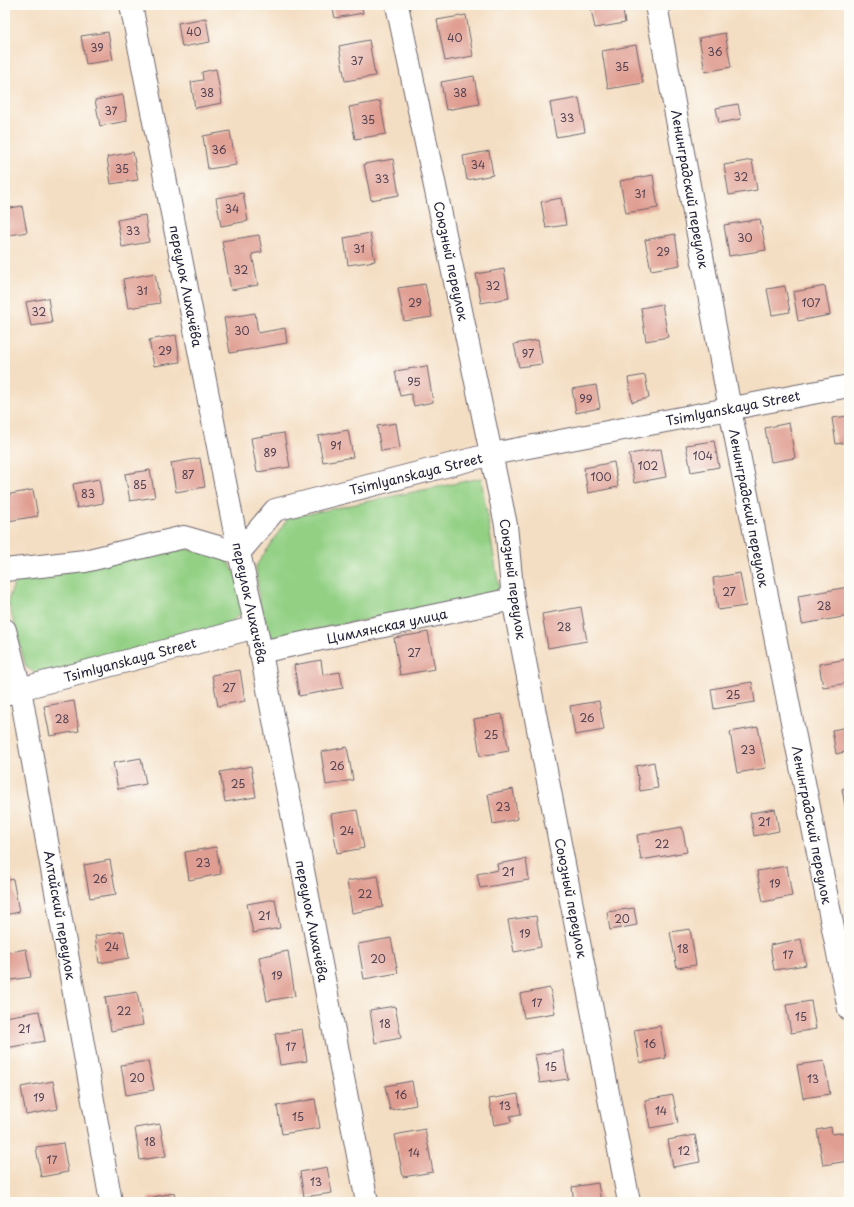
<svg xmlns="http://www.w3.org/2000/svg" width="854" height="1207" font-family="'Playpen Sans',sans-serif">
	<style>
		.green { fill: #93d084; stroke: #5a7960 }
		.building { fill: #e09e92 }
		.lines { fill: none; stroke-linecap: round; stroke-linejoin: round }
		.street-casing { stroke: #6c646b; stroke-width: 24 }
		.street { stroke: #fff; stroke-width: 22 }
		.labels { text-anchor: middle; stroke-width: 3; stroke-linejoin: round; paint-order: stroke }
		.number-label { font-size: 11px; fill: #524151 }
		.street-label { font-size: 13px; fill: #22223b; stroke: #fdfcf7 }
	</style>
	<rect width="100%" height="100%" fill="#fdfcf7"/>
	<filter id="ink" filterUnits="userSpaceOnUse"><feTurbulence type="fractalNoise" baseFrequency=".025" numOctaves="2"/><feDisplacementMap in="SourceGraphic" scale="8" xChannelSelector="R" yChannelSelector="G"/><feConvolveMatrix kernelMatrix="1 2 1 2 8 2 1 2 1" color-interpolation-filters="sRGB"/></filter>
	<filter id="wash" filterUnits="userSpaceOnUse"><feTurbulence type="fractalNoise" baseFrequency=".012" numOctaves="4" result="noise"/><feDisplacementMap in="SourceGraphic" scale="16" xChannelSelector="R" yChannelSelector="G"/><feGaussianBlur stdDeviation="0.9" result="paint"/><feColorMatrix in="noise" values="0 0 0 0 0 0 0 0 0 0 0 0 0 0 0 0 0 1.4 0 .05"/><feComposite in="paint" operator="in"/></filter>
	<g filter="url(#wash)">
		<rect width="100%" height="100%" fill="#f4dec3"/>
		<path class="green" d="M481,478l19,116 -228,44 -13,-35 -3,-37 32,-48z
			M180,548l28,5 19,8 11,16 6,34 -22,18 -184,46 -12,-8 -18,-66 7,-20z"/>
		<g id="blocks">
			<path class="building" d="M332,5h30l1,8 -28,5z
				M590,5h32l3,18 -30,5z
				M466,15l7,41 -28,5 -8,-41z
				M206,18l4,24 -28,5 -4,-24z
				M108,32l5,28 -27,4 -5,-28z
				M725,33l6,34 -26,5 -6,-34z
				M369,40l6,36 -30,5 -6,-35z
				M636,45l7,38 -35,6 -6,-38z
				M216,69l6,34 -27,5 -4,-26 12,-2 -1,-8z
				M474,76l5,28 -33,6 -5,-28z
				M123,95l4,26 -27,5 -5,-26z
				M579,98l6,34 -29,5 -6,-34z
				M380,101l6,33 -31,5 -6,-32z
				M738,104l3,15 -22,4 -3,-15z
				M230,131l6,34 -28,4 -5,-33z
				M489,151l4,24 -26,5 -4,-24z
				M133,152l5,28 -27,4 -4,-27z
				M393,159l6,36 -28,5 -7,-36z
				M752,160l5,30 -28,5 -5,-30z
				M653,175l5,33 -32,5 -6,-32z
				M243,193l5,28 -27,5 -5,-28z
				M561,198l5,27 -20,3 -5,-26z
				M22,206l5,26 -22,4v-27z
				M145,215l4,27 -27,5 -5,-27z
				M760,219l6,31 -37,6 -5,-31z
				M370,233l5,28 -27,4 -4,-27z
				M675,234l5,31 -29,5 -6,-30z
				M259,235l3,17 -10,2 6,31 -27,5 -9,-49z
				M504,269l5,29 -28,5 -5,-29z
				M155,273l5,30 -32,5 -5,-29z
				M425,284l7,33 -28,4 -6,-33z
				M785,286l5,26 -18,3 -5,-26z
				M825,286l5,29 -32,6 -5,-29z
				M48,298l4,25 -21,3 -5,-24z
				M662,304l6,33 -22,4 -5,-33z
				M255,313l3,20 27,-5 2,15 -57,10 -6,-35z
				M176,335l4,27 -26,4 -5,-26z
				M538,340l4,24 -23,3 -5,-23z
				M427,366l6,36 -19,4 -3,-12 -11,2 -5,-25z
				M645,375l4,23 -17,4 -4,-24z
				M596,385l4,23 -24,5 -4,-24z
				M849,416v26l-13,2 -4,-26z
				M396,423l4,25 -19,3 -4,-25z
				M789,423l6,35 -24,4 -6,-34z
				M348,430l5,27 -30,5 -5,-26z
				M284,433l6,34 -33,5 -6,-34z
				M714,441l5,26 -28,5 -5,-27z
				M661,449l5,28 -32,6 -5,-29z
				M200,458l5,29 -29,5 -5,-29z
				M614,462l4,25 -30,6 -4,-25z
				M150,470l5,27 -25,4 -5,-27z
				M99,479l4,24 -26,5 -4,-24z
				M33,490l5,26 -30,5 -3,-16v-10z
				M740,573l6,33 -28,4 -5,-32z
				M848,587l1,29 -47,8 -4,-28z
				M581,607l6,34 -39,7 -6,-34z
				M428,632l7,37 -35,6 -6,-37z
				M847,659l2,24 -26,4 -4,-23z
				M321,660l2,15 17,-3 3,16 -44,8 -5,-31z
				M240,670l5,31 -27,5 -6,-31z
				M752,682l3,20 -41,7 -3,-20z
				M74,701l5,30 -29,5 -6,-30z
				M599,701l5,29 -29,5 -5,-29z
				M502,714l7,37 -29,5 -6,-37z
				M758,727l8,41 -29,5 -7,-41z
				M849,727v24l-13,3 -4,-24z
				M347,747l6,33 -27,5 -5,-33z
				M141,758l5,26 -28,5 -5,-26z
				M654,762l4,26 -18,3 -4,-25z
				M251,766l5,31 -31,5 -5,-30z
				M849,787v29l-2,1 -5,-28z
				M513,789l5,30 -25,5 -5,-30z
				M775,809l4,22 -25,5 -4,-23z
				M357,810l7,38 -27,5 -6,-39z
				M682,827l5,25 -46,8 -4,-25z
				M216,847l5,27 -32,6 -4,-28z
				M526,859l3,21 -49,8 -3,-14 21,-4 -1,-6z
				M110,860l6,34 -26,4 -6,-33z
				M787,866l5,30 -29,6 -6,-31z
				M378,876l5,31 -31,6 -5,-32z
				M13,879l6,33 -14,3v-34z
				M275,899l5,29 -27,5 -6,-29z
				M634,908l3,17 -27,5 -3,-18z
				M536,916l5,31 -27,5 -6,-32z
				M690,929l6,36 -19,3 -7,-36z
				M124,931l5,27 -30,5 -4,-27z
				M391,938l7,35 -34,6 -6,-35z
				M801,939l5,26 -32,5 -4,-25z
				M26,949l5,28 -26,4v-28z
				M288,951l7,45 -28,5 -8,-44z
				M550,988l5,25 -31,5 -4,-24z
				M137,992l6,33 -32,6 -6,-34z
				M811,1001l5,28 -25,4 -5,-28z
				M395,1006l6,32 -26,5 -5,-33z
				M39,1011l6,30 -39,7 -1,-31z
				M660,1026l6,32 -26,5 -6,-33z
				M302,1029l5,32 -27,4 -5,-31z
				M563,1050l5,29 -28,4 -5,-28z
				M148,1061l6,29 -28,5 -5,-30z
				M824,1061l6,33 -27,4 -6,-33z
				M53,1081l5,28 -32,6 -5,-28z
				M412,1081l4,24 -26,5 -5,-24z
				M518,1094l3,20 -11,2 1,6 -17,3 -5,-26z
				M673,1095l5,28 -28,5 -5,-28z
				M315,1099l5,29 -38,6 -5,-28z
				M160,1124l6,32 -26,4 -5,-32z
				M831,1127l1,7 15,-2 2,14v15l-26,4 -6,-35z
				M425,1129l8,43 -30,5 -8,-42z
				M695,1135l5,27 -27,5 -5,-27z
				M63,1143l5,29 -27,5 -5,-30z
				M327,1167l5,26 -28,4 -4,-25z
				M598,1183l3,19h-27l-2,-15z
				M174,1193l1,9h-26l-1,-4z"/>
		</g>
	</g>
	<g filter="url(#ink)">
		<use href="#blocks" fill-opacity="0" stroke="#6c646b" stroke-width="1"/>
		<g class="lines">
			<g class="street-casing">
				<path id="street" d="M131,5l108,548 17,74 111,575
					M397,5l109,520 7,74 116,603
					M656,5l74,404 119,600
					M5,570l80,-9 99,-24 55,16 36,-43 217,-56 357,-68
					M5,630l15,59 91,513
					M260,652l253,-53
					M5,694l15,-5 236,-62"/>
			</g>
			<use href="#street" class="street"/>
		</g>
	</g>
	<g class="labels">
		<g class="number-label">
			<text x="194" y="36">40</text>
			<text x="455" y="42">40</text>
			<text x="97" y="52">39</text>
			<text x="715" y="56">36</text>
			<text x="357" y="65">37</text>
			<text x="622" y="71">35</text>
			<text x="207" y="97">38</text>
			<text x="460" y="97">38</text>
			<text x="111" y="115">37</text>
			<text x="567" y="122">33</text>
			<text x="368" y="124">35</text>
			<text x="219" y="154">36</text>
			<text x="478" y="169">34</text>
			<text x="122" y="173">35</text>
			<text x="741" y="181">32</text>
			<text x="382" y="183">33</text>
			<text x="640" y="198">31</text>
			<text x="232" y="213">34</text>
			<text x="133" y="235">33</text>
			<text x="745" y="242">30</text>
			<text x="359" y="253">31</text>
			<text x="663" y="256">29</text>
			<text x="241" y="274">32</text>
			<text x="493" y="290">32</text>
			<text x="142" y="295">31</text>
			<text x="415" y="307">29</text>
			<text x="811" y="307">107</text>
			<text x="39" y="316">32</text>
			<text x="242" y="335">30</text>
			<text x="165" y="355">29</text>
			<text x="528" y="358">97</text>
			<text x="414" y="386">95</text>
			<text x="586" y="403">99</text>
			<text x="336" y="450">91</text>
			<text x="270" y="457">89</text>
			<text x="703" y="460">104</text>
			<text x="648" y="470">102</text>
			<text x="188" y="479">87</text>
			<text x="601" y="481">100</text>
			<text x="140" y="489">85</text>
			<text x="88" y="498">83</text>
			<text x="729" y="596">27</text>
			<text x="824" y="610">28</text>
			<text x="564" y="631">28</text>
			<text x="414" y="657">27</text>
			<text x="229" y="692">27</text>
			<text x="733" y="699">25</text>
			<text x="587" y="722">26</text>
			<text x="62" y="723">28</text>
			<text x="491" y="739">25</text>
			<text x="748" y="754">23</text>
			<text x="337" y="770">26</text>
			<text x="238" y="788">25</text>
			<text x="503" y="811">23</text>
			<text x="764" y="826">21</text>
			<text x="347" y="835">24</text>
			<text x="662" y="848">22</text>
			<text x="203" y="867">23</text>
			<text x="508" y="876">21</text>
			<text x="100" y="883">26</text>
			<text x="775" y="888">19</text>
			<text x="365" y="898">22</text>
			<text x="264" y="920">21</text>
			<text x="622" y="923">20</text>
			<text x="525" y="938">19</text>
			<text x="112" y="951">24</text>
			<text x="683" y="953">18</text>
			<text x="788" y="959">17</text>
			<text x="378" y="963">20</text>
			<text x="277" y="980">19</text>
			<text x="537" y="1007">17</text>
			<text x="124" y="1015">22</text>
			<text x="801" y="1021">15</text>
			<text x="385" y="1028">18</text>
			<text x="24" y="1033">21</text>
			<text x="650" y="1048">16</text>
			<text x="291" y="1051">17</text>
			<text x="551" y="1071">15</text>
			<text x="137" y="1082">20</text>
			<text x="813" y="1083">13</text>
			<text x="401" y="1099">16</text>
			<text x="39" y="1102">19</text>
			<text x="505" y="1110">13</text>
			<text x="661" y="1115">14</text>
			<text x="298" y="1121">15</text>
			<text x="150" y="1146">18</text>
			<text x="684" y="1155">12</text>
			<text x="414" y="1157">14</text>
			<text x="52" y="1164">17</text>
			<text x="316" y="1186">13</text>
		</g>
		<g class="street-label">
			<text transform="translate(690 189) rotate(80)" y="5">Ленинградский переулок</text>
			<text transform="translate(451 261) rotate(78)" y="5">Союзный переулок</text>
			<text transform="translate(186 286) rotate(79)" y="5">переулок Лихачёва</text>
			<text transform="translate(733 408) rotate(-11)" y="5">Tsimlyanskaya Street</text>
			<text transform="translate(416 474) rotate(-14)" y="5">Tsimlyanskaya Street</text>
			<text transform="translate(749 508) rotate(79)" y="5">Ленинградский переулок</text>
			<text transform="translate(513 579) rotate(82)" y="5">Союзный переулок</text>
			<text transform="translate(250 603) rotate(78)" y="5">переулок Лихачёва</text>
			<text transform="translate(387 626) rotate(-12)" y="5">Цимлянская улица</text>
			<text transform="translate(130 660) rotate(-15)" y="5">Tsimlyanskaya Street</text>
			<text transform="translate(812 825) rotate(79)" y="5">Ленинградский переулок</text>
			<text transform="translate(571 898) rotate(79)" y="5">Союзный переулок</text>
			<text transform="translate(60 915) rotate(80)" y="5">Алтайский переулок</text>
			<text transform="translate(312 921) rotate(79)" y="5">переулок Лихачёва</text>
		</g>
	</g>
	<rect width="854" height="1207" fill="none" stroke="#fdfcf7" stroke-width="20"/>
</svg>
